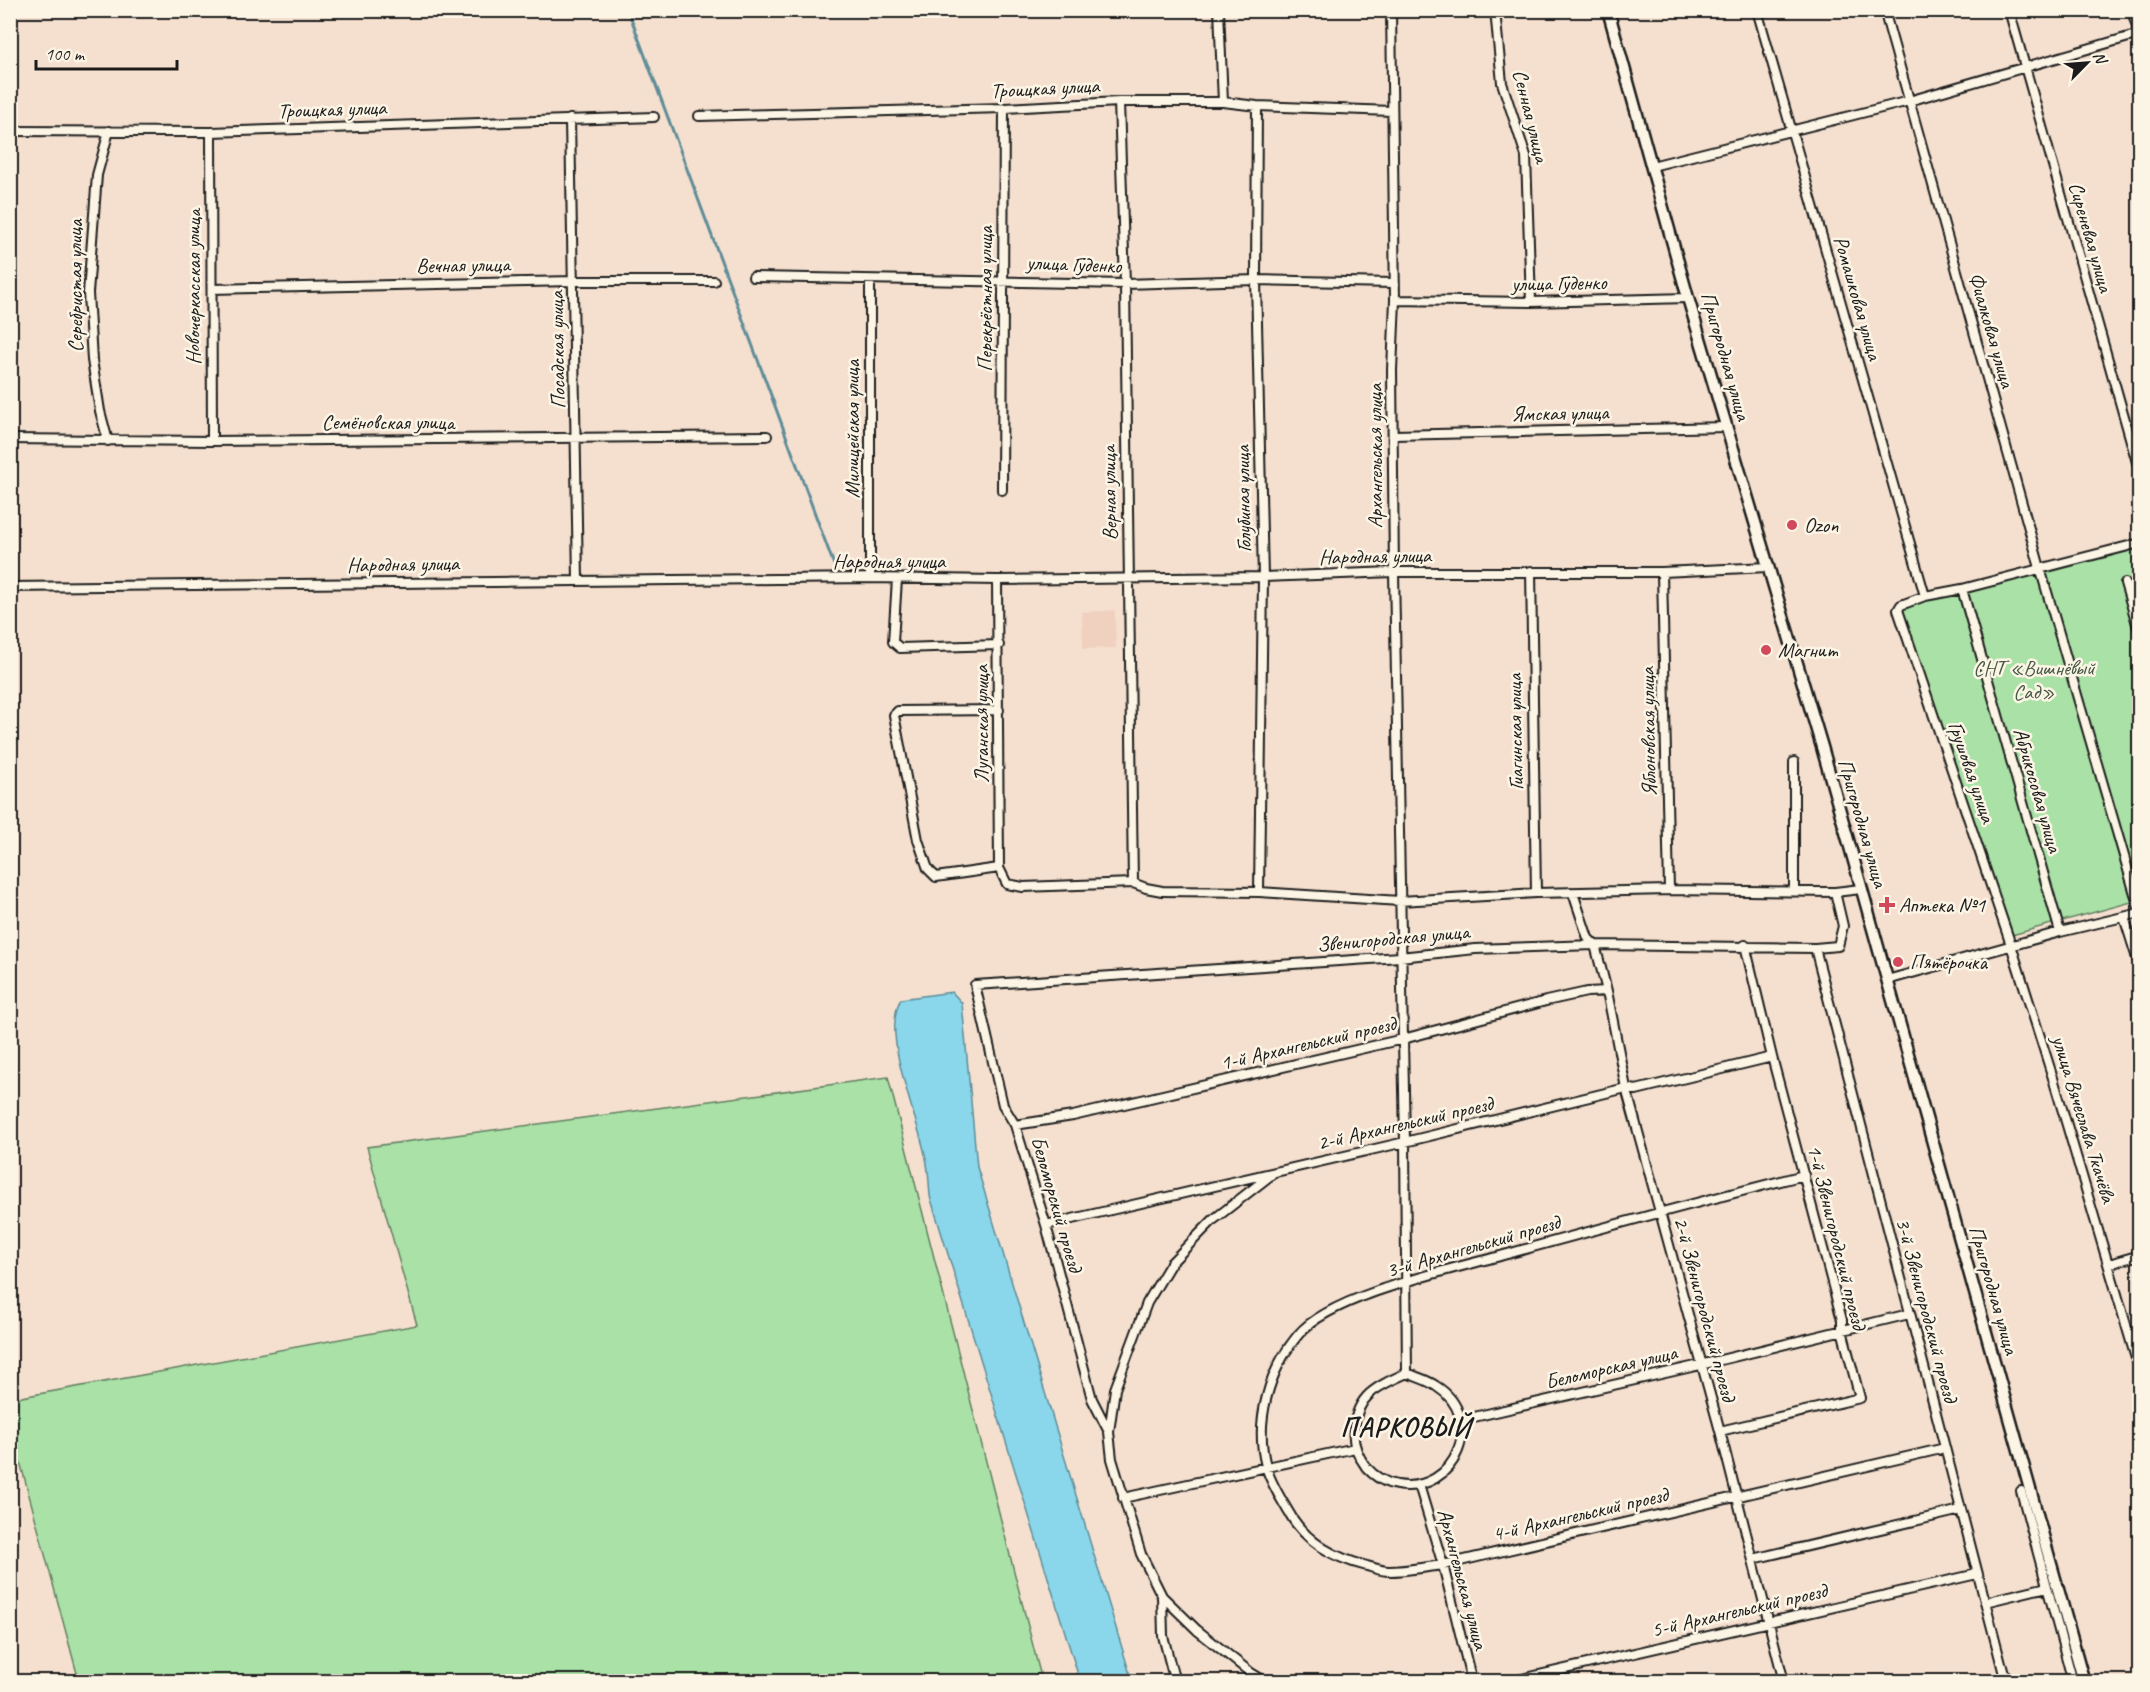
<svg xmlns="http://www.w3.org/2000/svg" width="2150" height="1692" font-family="Caveat,sans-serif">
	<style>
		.built { fill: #f0d1c0 }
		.green { fill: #a9e1a6; stroke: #627e61; stroke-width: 1.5 }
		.water { fill: #8ad6ea; stroke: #5e8c98; stroke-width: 1.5 }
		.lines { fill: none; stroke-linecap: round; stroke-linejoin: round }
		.stream { stroke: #5e8c98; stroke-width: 3 }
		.street-casing { stroke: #1c1c1c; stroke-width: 12 }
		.secondary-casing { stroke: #1c1c1c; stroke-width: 15 }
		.street { stroke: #fcf5e5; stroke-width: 8 }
		.secondary { stroke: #fcf5e5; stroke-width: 10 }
		.poi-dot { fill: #d1495b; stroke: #fcf5e5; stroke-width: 2 }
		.labels { text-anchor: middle; stroke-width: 5; stroke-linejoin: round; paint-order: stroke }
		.street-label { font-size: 21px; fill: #1c1c1c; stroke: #fcf5e5 }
		.poi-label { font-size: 21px; fill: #1c1c1c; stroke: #fcf5e5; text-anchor: start }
		.park-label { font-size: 21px; fill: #465745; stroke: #fcf5e5 }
		.district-label { font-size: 27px; font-weight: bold; letter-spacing: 1.5px; fill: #1c1c1c; stroke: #fcf5e5 }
	</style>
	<rect width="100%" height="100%" fill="#f5e0cf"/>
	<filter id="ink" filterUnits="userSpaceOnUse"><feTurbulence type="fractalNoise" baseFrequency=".0167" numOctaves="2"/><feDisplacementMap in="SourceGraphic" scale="12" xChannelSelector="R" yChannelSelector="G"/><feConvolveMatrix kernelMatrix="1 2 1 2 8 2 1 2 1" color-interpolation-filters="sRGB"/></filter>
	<g filter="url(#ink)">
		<path class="built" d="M1115,610l1,38 -33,1 -1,-37z"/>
		<path class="green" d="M2139,543v357l-131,36 -109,-329 2,-2z
			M888,1077l154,604h-963l-68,-253v-29l406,-74 -50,-178z"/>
		<path class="water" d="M952,992l10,11 15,164 155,514h-52l-150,-485c-1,-10 -1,-21 -3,-32 -6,-40 -48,-130 -26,-165z"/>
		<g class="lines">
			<path class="stream" d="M628,10l206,555"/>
			<g class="street-casing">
				<path id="street" d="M1219,10l4,92
					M1391,10l4,290 -3,70 2,202 11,570 2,231
					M1495,10l7,73 24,73 5,146
					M1757,10l168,586
					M1884,10l156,558 100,343
					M2009,10l131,463
					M2132,10l8,28
					M1119,102l6,182 8,599
					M1257,106l-1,174 7,297 -4,315
					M699,116l305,-8 115,-6h104l34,4 135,5
					M570,119l8,461
					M10,131l201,1 443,-15
					M211,132l1,309
					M1652,166l257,-65 230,-67
					M753,277l372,7 131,-4 137,3
					M212,289l362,-8h140
					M1395,300l136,2 157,-4
					M1394,435l332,-8
					M10,439l202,2 555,-5
					M108,441l-8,-30 -8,-51 -4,-67 9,-118 12,-44
					M1002,490l2,-382
					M2140,543l-178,46 -37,7 -24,9 -3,5 113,335 42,133 87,294
					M1531,571l5,322
					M1662,572l7,318
					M870,578v-298
					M897,579l-4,63 7,6 99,-3
					M997,580l2,288
					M2125,583l15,51
					M10,587l860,-9 127,2 266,-3 131,-5h268l106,-5
					M1962,589l98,343
					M999,710l-101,1 -4,4 24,125 10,29 8,8 63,-9 8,16 16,3 110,-4 13,5 16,3 97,1 141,9 136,-8 133,-3 166,2 26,-3
					M1794,891v-129
					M1573,893l15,45 7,7 12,46 19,97 94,343 64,251
					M2124,917l16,51
					M1815,948l191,734
					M1887,980l173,-48 80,-19
					M1015,1125l58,-9 330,-77 143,-38 41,-9 20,-1
					M1804,1175c-98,25 -195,51 -293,78 -52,15 -180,41 -213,82 -29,35 -44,87 -32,131 4,16 14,31 22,45 17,31 46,47 79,55 7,2 15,5 22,5 17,0 36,-4 54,-6l502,-117
					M1046,1225l359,-83 221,-54 10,2 136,-33
					M2109,1264l31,-9
					M1407,1373c9,4 21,7 29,13 51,32 20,109 -39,99 -12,-2 -23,-9 -31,-18 -8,-11 -14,-24 -12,-38 3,-35 24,-43 53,-56z
					M1461,1420l239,-55 209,-51
					M1720,1431l140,-33 -18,-68v-10l-70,-263 -27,-112
					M1109,1432l-17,-33 -46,-174 -31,-100 -12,-20 -28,-120 425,-28 75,-8 120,-4 220,3 23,-2 5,-20 -8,-34
					M1419,1485l24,80 29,117
					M2021,1491l52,191
					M1123,1498l232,-50
					M1753,1559l208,-49
					M1162,1596l1,40 12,46
					M1985,1602l62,-15
					M1266,1682l-15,-9 -54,-43 -35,-34 -21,-42 -29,-95 -3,-27 6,-43 32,-86 24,-40 42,-43 58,-45
					M1509,1682l468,-108"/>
			</g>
			<g class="secondary-casing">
				<path id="secondary" d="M1608,10l80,288 134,449 262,935"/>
			</g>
			<use href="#street" class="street"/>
			<use href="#secondary" class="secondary"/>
		</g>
	</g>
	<g class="poi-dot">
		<circle cx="1792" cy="525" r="6"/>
		<circle cx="1766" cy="650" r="6"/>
		<path d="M1884 896h6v6h6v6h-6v6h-6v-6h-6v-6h6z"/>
		<circle cx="1898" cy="962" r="6"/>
	</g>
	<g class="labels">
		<g class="street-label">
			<text transform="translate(1045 88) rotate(-3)" y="7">Троицкая улица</text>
			<text transform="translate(332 109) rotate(-2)" y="7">Троицкая улица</text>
			<text transform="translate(1531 116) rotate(76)" y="7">Сенная улица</text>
			<text transform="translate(2091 237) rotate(74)" y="7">Сиреневая улица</text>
			<text transform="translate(1074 264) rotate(2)" y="7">улица Гуденко</text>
			<text transform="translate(463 265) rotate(-1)" y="7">Вечная улица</text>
			<text transform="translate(1559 283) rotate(-1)" y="7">улица Гуденко</text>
			<text transform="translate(75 286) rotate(-90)" y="7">Серебристая улица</text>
			<text transform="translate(193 287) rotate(-90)" y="7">Новочеркасская улица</text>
			<text transform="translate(1858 298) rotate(74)" y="7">Ромашковая улица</text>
			<text transform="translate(985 299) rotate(-90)" y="7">Перекрёстная улица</text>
			<text transform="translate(1992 330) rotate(74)" y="7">Фиалковая улица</text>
			<text transform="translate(557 350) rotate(-91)" y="7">Посадская улица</text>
			<text transform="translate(1726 356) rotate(74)" y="7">Пригородная улица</text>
			<text transform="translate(1560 413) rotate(-1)" y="7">Ямская улица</text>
			<text x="388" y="429">Семёновская улица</text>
			<text transform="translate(852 429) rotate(-90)" y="7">Милицейская улица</text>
			<text transform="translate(1375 456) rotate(-90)" y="7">Архангельская улица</text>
			<text transform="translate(1109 493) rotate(-91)" y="7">Верная улица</text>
			<text transform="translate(1243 499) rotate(-91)" y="7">Голубиная улица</text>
			<text transform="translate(1375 556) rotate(-1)" y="7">Народная улица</text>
			<text x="889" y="568">Народная улица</text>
			<text transform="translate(403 564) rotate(-1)" y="7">Народная улица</text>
			<text transform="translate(981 724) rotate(-90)" y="7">Луганская улица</text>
			<text transform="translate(1515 732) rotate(-91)" y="7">Гиагинская улица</text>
			<text transform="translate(1648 732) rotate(-91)" y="7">Яблоновская улица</text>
			<text transform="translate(1972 772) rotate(71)" y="7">Грушовая улица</text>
			<text transform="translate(2038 790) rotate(74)" y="7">Абрикосовая улица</text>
			<text transform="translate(1863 823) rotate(74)" y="7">Пригородная улица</text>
			<text transform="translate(1393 938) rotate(-5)" y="7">Звенигородская улица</text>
			<text transform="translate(1308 1043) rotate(-13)" y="7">1-й Архангельский проезд</text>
			<text transform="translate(2084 1119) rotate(73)" y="7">улица Вячеслава Ткачёва</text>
			<text transform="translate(1405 1123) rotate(-13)" y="7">2-й Архангельский проезд</text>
			<text transform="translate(1057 1204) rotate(74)" y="7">Беломорский проезд</text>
			<text transform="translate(1837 1237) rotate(76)" y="7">1-й Звенигородский проезд</text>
			<text transform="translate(1473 1246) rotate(-16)" y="7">3-й Архангельский проезд</text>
			<text transform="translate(1994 1290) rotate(74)" y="7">Пригородная улица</text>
			<text transform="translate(1705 1309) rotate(75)" y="7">2-й Звенигородский проезд</text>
			<text transform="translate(1927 1310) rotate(75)" y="7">3-й Звенигородский проезд</text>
			<text transform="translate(1611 1367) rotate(-13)" y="7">Беломорская улица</text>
			<text transform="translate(1580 1514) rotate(-13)" y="7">4-й Архангельский проезд</text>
			<text transform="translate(1463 1579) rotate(75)" y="7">Архангельская улица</text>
			<text transform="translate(1739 1610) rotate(-13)" y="7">5-й Архангельский проезд</text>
		</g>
		<g class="poi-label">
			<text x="1804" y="532">Ozon</text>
			<text x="1778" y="657">Магнит</text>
			<text x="1899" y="912">Аптека №1</text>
			<text x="1910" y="969">Пятёрочка</text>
		</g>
		<g class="park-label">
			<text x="2034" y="675">СНТ «Вишнёвый<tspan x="2034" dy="24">Cад»</tspan></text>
		</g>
		<g class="district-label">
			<text x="1406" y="1436">ПАРКОВЫЙ</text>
		</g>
	</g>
	<rect width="2150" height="1692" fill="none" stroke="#fcf5e5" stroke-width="36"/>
	<rect x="18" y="18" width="2114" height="1656" fill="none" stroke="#1c1c1c" stroke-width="2" filter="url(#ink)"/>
	<g transform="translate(2087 63) rotate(65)" stroke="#fcf5e5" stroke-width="4.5" paint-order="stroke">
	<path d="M0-4.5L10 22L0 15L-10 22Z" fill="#1c1c1c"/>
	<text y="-9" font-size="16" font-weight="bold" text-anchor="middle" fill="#1c1c1c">N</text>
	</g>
	<path d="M36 60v9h141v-9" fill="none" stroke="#1c1c1c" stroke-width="3"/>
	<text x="45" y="60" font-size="18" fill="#1c1c1c" stroke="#fcf5e5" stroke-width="4.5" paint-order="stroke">100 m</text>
</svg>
